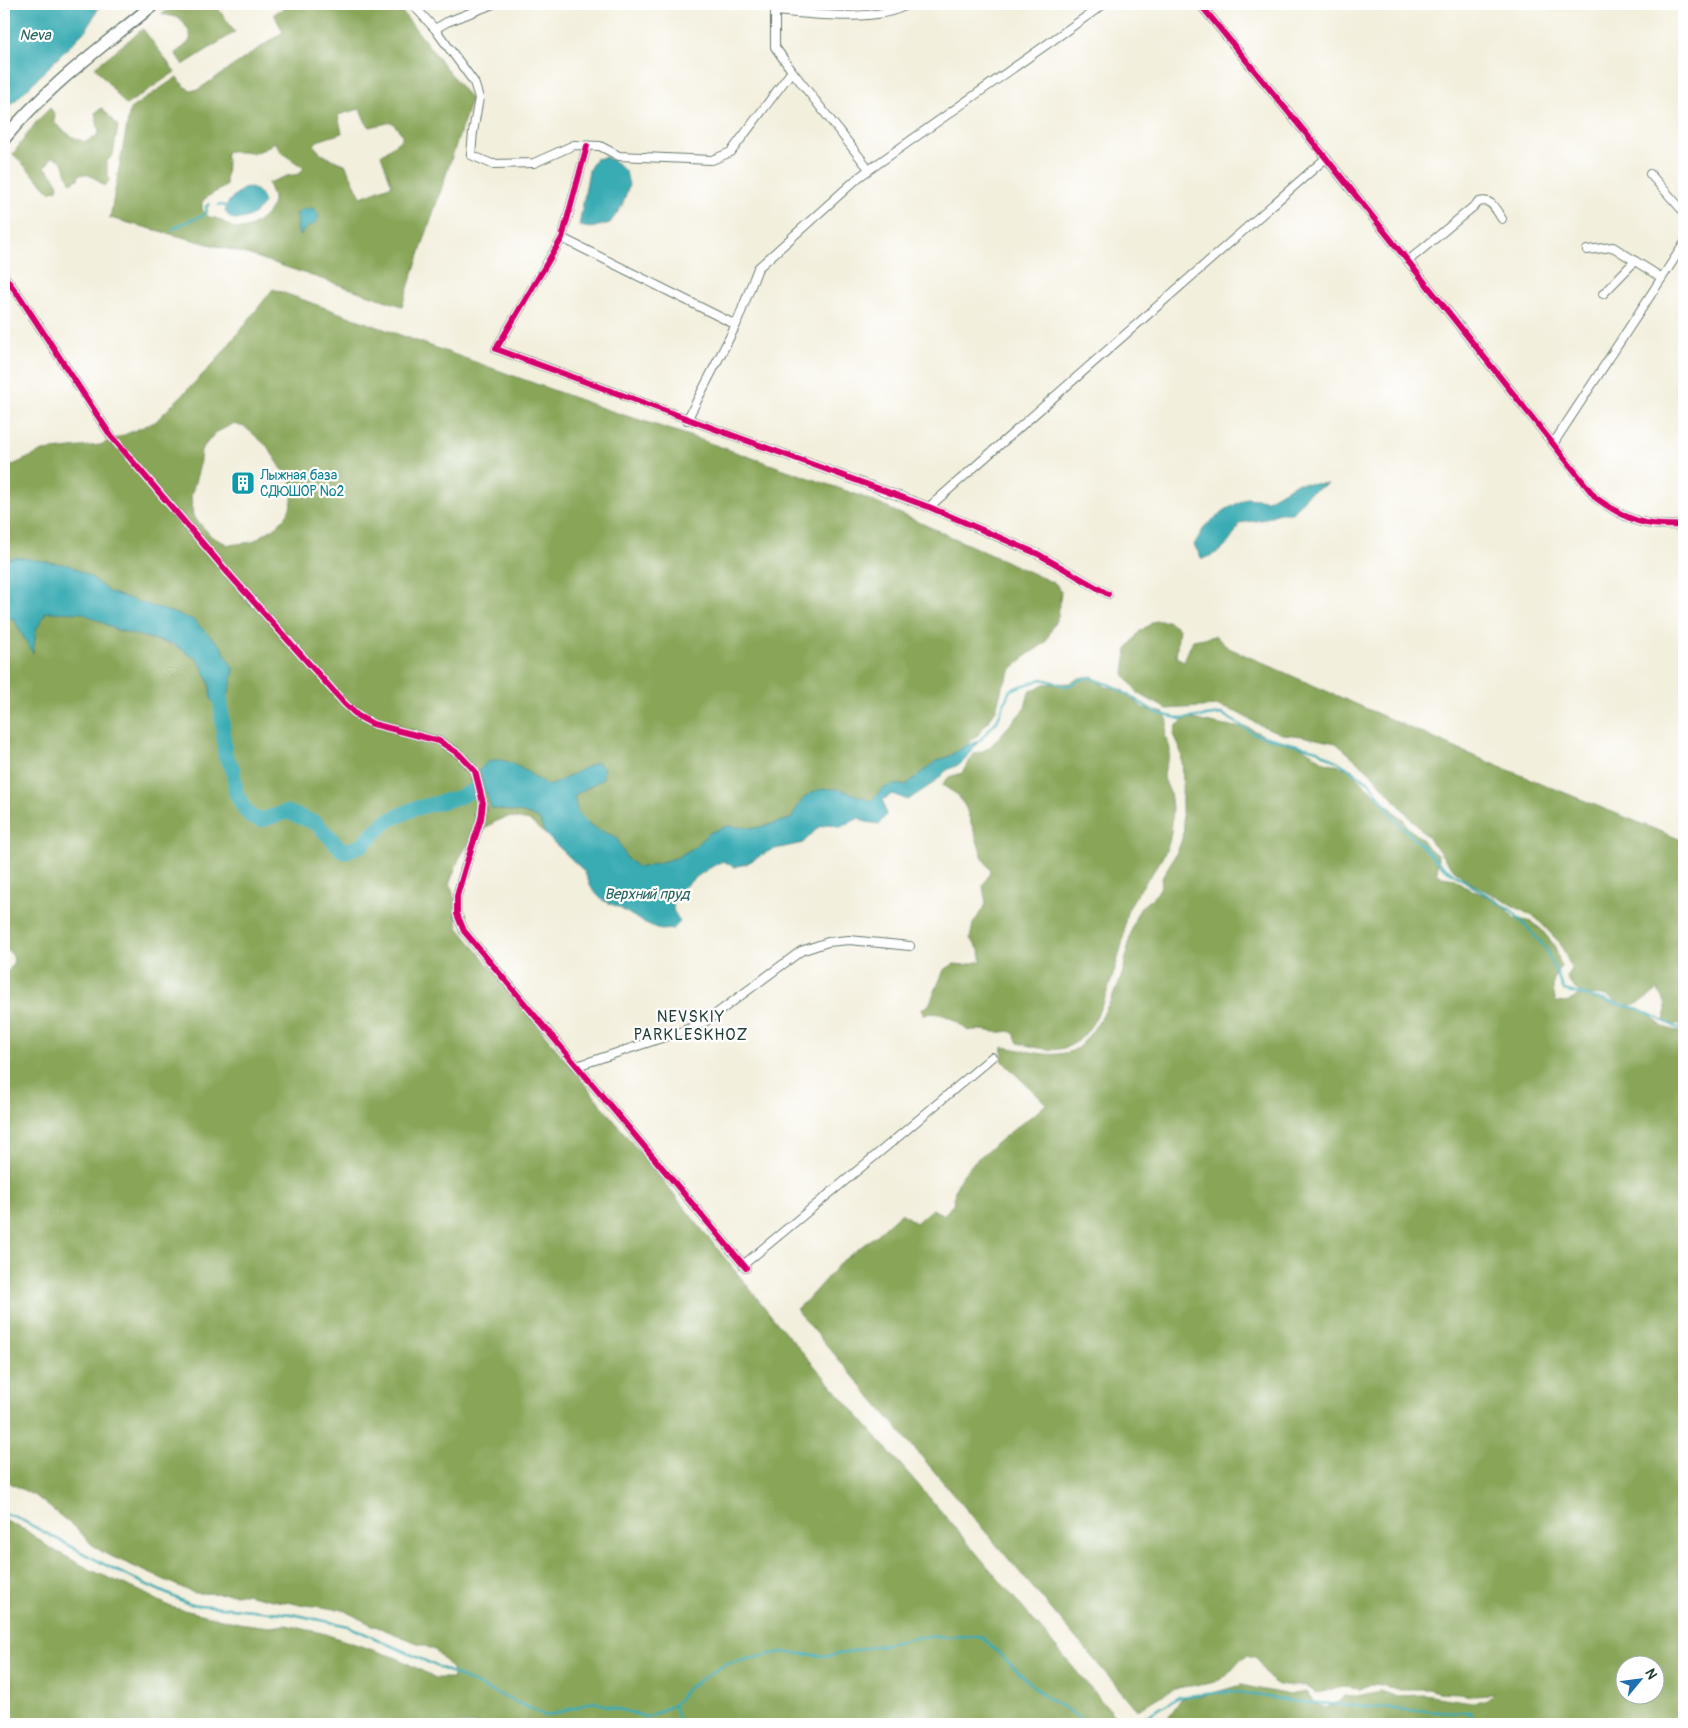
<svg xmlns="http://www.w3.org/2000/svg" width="1688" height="1728" font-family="Pangolin,sans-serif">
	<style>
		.forest { fill: #89a659; stroke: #547246; fill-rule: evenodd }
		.water { fill: #39abb3; stroke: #2c7474 }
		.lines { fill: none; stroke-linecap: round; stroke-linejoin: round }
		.stream { stroke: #39abb3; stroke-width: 2.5 }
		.river { stroke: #39abb3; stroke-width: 15 }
		.street-casing { stroke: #697b6f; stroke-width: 10 }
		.secondary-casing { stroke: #697b6f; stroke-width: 14 }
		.street { stroke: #fff; stroke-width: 8 }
		.secondary { stroke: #fff; stroke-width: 11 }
		.cycleway-casing { stroke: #fff; stroke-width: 9 }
		.cycleway { stroke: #d6006c; stroke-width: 6 }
		.labels { text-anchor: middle; stroke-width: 4.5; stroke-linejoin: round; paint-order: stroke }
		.culture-label { font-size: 14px; fill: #0d838f; stroke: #fff; text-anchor: start }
		.water-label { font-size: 15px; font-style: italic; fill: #286460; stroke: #fff }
		.quarter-label { font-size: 16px; letter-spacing: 1px; fill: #1f3d34; stroke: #fff }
	</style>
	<rect width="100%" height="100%" fill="#fff"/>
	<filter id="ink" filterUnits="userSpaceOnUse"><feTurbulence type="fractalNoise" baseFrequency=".02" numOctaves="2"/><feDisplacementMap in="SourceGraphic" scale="10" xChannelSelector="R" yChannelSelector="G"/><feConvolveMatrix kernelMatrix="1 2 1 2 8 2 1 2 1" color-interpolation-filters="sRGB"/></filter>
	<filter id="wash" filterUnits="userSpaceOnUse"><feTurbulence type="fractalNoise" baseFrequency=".0096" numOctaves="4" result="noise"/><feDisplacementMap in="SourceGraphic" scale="20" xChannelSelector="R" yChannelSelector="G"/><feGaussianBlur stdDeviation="1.12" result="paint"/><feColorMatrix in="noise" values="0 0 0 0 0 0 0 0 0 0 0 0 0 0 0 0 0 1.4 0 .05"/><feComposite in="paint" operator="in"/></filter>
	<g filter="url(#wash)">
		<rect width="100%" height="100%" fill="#f3efdd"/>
		<path class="forest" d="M175,4h40l20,28 -52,33 -8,-12c19,-13 20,-15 5,-35l-18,-4z
			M290,4h106l75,96 -69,206 -152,-51 -140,-37 20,-109 47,-32c6,8 11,16 22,12l84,-57 -9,-18zM360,109l6,14 4,4 22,-5 10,12v5l-21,16 11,30 -31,12 -16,-33c-11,-4 -25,-8 -31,-19l3,-4 25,-8 -4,-18zM275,142l7,11 22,15 -5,6 -12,2 -19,7c1,5 5,11 5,16 1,13 -20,30 -33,30 -9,0 -15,-7 -22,-10 -4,-2 -7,-1 -11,-3l-5,-7v-7c7,-8 15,-10 24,-16l1,-27 -2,-3 2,-4 3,-1c8,3 16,-1 23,2l12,-4z
			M143,29l32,43 -49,33 -31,-38z
			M50,108l5,6 -1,8c10,10 19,16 31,20l9,-4 5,-6 -4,-19 7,-5 16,18 -5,29 -6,6v11l2,9 -3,4h-4c-7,-8 -13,-12 -23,-10l-1,4 -7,4c-8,-12 -3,-23 -19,-26l-7,10 11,12 2,7 -1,3 -7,3 -37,-38 24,-33z
			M273,289l335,121 73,23 180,63 195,88 5,8 -3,24 -13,27 -18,12 -16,15 -9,18 -6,22 -18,25 -13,11 -17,11 -12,4 -30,24h-14l-21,17 -32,-14 -36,11 -12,20 -35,9 -29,-2 -18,7 -16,15 -17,10 -37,10 -12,-9 -12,-22c-20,-9 -41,-15 -40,-42l28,-16 -17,-12 -17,11 -21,8 -10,-6 -47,28 33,5 15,6 6,15 -15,-13 -21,-4 -11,3 -24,15 -15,24 -9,23 5,19 3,26 320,397 150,172 193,228h-1117v-204l23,11 23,17 43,23 47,20 31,16 68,16 30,4 17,-2 36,8 75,25 39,20h17l-1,-9 -17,-19 -65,-26 -27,-14 -66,-9 -31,-7 -52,-1 -88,-39 -13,-8 -15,-16 -41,-33 -33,-17v-504c9,-10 16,-19 0,-28v-332l10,3 7,14 12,19 3,-22 10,-18c12,0 28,-2 38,1 13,4 23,14 35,18 44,14 88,9 92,68l19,-10 -83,-84 -38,-13 -18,-15 -52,-16 -23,-4 -12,3v-91l39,-18 57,-6 55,-23 60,-60zM233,424l12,3 22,19 26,40 -1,15 -4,13 -14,14 -22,14 -23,3 -17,-8 -19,-21 -2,-20 8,-28 2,-18 14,-17z
			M1155,621h13l11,7 -3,29 8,4 9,-21 22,-4 14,12 240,106 215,87v185l-19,-4c2,-13 2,-22 -8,-32 -7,6 -16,15 -27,15 -11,1 -16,-6 -25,-9 -4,-2 -11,-1 -16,-1 -10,-1 -19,-9 -22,-18l5,-8 -12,-26 -24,-25 -69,-37 -17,-15 -14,-19 -66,-75 -34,-29 -34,-7 -20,-2 -22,-9 -24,-13 -18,-6 -51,3 -28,-15 -15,-20 3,-25 13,-18z
			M1092,676l14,11 15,2 22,19 21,5 4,8 -3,15c11,20 1,20 -1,39 0,6 4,12 6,18 3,13 3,36 -1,49 -8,26 -30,44 -41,68 -4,9 -3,20 -5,30 -6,25 -23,84 -44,100 -20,16 -40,8 -61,3l-4,-10 -6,-2c-14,4 -26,-4 -40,0 -14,-12 -25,-20 -45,-17l-1,-5 7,-4 15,-35 10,-6 11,1 16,-4c1,-10 -5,-16 -11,-22l3,-15 13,-20 -3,-18 8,-15 -8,-13 -17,-50 -8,-13 -16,-10 7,-8 13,-4 12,-19 11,-4 6,-4 34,-38 4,-16 15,-8 26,-1 9,-5z
			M1187,718l38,8 24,2 22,11 14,3 18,6 22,14 28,8 4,8 46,41 5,9 12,9 6,9 12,10 -1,17 5,4 13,2 8,7 28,12 12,7 11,13 17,4 10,7 14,17 6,21c-10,10 -9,21 -5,35l10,1 5,-4 8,-4 45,12 15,2 6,2 18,16 21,6v691h-518l4,-9 11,-16 9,-4 12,1 39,-11 48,10 18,-3 8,12 11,4 7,-3 11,-9 8,1 29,-6 14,5 29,-1 48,7 15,-2 7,-6 -22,1 -13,-2 -22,-1 -8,-3h-31l-10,-1 -5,-3 -12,-1 -11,5 -17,-2 -26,6c-17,-13 -23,-4 -38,-8 -11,-4 -17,-18 -22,-27l-10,-3c-11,6 -16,18 -26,24 -14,8 -32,5 -46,10 -13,5 -26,14 -38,21l-341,-401 11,-9 34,-38 34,-26 26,-23 15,10 16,-14 12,6 9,-11 2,-14 6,-13 15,-17 42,-34 18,-13 10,-9c-14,-16 -31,-28 -44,-44l1,-13c24,3 48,13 71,3 16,-8 45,-61 49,-79 5,-18 7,-48 17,-62 5,-7 15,-11 19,-19 3,-4 2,-10 4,-14 8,-15 16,-24 20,-41 2,-8 -1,-17 -1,-26 -1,-24 5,-53 -8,-74l2,-9zM1626,1666h30v30h-30z"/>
		<path class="water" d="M4,4h97l-15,26 -82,82z
			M606,157l11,6 9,9 3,13 -7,21 -12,17 -19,5 -12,-2 10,-56 6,-11z
			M247,187c10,2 14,6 17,16 -9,12 -19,19 -34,15l-5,-7c3,-12 11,-18 22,-24z
			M313,208l6,7c-1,10 -7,8 -13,14 -3,1 -4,4 -5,6l-3,-2 -1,-20 7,-4z
			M1297,483l30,1 -18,9 -17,20h-13l-18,7 -21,3c-11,21 -15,28 -38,36l-8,-14 11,-19 20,-16 22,-12 20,2z
			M16,557l53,8 22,12 18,15 83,27 29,27 13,24 -4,19 -8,22 -11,-12 -1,-15 -11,-23 -25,-17 -56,-14 -35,-17 -37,-1 -10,18 -3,23 -12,-20 -7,-14 -10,-3v-56z
			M979,741l-17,22 -15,7 -12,12 -27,18 -16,-6 -9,6 3,15 -7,9 -13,-2 -7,-4 -18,9 -11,-3 -11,3 -16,16 -32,7 -25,14 -12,3 -11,-6c-19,9 -34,21 -49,35l-1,14 7,12 -7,7 -12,1 -20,-9 -23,-14 -16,-7 -10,-11 -8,-18 -39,-37 -6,-15 -15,-6 -33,-5 -12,-38c3,-2 6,-6 9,-8 18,-10 46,16 61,24 17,-7 31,-17 48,-24l7,6 -1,11 -28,16c-1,27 20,33 41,42l11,22 12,9 37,-10 17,-10 16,-15 18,-7 29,2 35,-9c4,-7 8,-16 13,-21 21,-18 45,-6 67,3l11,-12 10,-4h14l30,-24 12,-4 17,-11z"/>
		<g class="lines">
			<path class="stream" d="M218,205l8,1
				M172,230c9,-8 24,-10 35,-17l-1,-6 3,-3
				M979,741l18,-20 13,-31 32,-11 25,7 21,-9 25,9 44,27 24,6 41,-5 33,20 62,16 26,15 26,17 28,39 46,46 69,44 33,36 19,43 75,19 45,22
				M4,1514l10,2 101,54 74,34 103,10 56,12 199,90 46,-14 54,15 27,-12 13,-17 39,-24 55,-12 47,4 93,-19 60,-1 63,60 46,28
				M674,1705l5,19
				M1118,1724l20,-3 41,-24 53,-6 58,10 120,9 60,2 6,12"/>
			<path class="river" d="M220,692l5,63 8,14 3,24 9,17 6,7 10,3 26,-8 29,11 28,29 18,-7 24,-23 27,-13 44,-11 20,-9"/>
		</g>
	</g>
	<g filter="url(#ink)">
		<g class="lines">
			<g class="street-casing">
				<path id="street" d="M414,4v2l21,23 39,53 5,16 -6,34 -2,23 21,9 42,-1 40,-18 26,1 19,10 93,4 19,-8 61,-81
					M775,4v43l17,24 77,98
					M1200,4l126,154 270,340c32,23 49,29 88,27
					M775,11c36,3 103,12 133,-7
					M435,29l12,-7 46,-18
					M587,146l-25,92 -66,111 433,158 109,47 70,40
					M1650,174l34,38
					M562,238l174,87
					M1587,250l26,-3 49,31
					M1408,261l71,-59c13,-4 16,7 23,17
					M4,276l16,21 91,139 117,137 117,131 13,12 15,8 66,17 20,13 16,17 8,32 -2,16 -15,46 -9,31v18l7,17 282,337
					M1603,294l32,-33
					M687,420l49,-95 22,-57 101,-91 245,-173
					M1553,444l131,-200
					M929,507l397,-349
					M577,1066l106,-35 22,-9 96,-71 27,-9 21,-2 61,6
					M743,1265l161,-133 88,-75"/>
			</g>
			<g class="secondary-casing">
				<path id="secondary" d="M4,139c43,-53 98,-92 150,-135"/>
			</g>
			<use href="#street" class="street"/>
			<use href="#secondary" class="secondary"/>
			<g class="cycleway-casing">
				<path id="cycleway" d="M1200,4l126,154 270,340c32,23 49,29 88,27
					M587,146l-25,92 -66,111 433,158 109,47 70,40
					M4,276l16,21 91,139 117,137 117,131 13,12 15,8 66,17 20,13 16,17 8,32 -2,16 -15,46 -9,31v18l7,17 282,337"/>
			</g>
			<use href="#cycleway" class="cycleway"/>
		</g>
	</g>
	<defs>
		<g id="building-square" transform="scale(1.25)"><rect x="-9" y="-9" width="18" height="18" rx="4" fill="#0f9aa8" stroke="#fff"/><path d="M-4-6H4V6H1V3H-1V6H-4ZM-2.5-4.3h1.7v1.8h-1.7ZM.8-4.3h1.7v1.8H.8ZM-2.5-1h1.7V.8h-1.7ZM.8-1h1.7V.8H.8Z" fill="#fff"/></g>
	</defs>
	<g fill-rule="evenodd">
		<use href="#building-square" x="243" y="483"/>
	</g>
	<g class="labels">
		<g class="culture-label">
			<text x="260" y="480">Лыжная база<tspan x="260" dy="16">СДЮШОР №2</tspan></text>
		</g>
		<g class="water-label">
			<text x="35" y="40">Neva</text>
			<text x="647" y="899">Верхний пруд</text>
		</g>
		<g class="quarter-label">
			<text x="691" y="1022">NEVSKIY<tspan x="691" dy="18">PARKLESKHOZ</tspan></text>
		</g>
	</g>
	<rect width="1688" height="1728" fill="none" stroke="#fff" stroke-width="20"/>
	<g transform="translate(1640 1680) rotate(61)"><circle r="24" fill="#ffffff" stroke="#a5b1ae"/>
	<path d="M0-4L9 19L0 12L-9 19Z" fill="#1f6fb2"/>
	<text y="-8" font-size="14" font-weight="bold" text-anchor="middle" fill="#1f3d34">N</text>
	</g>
</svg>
